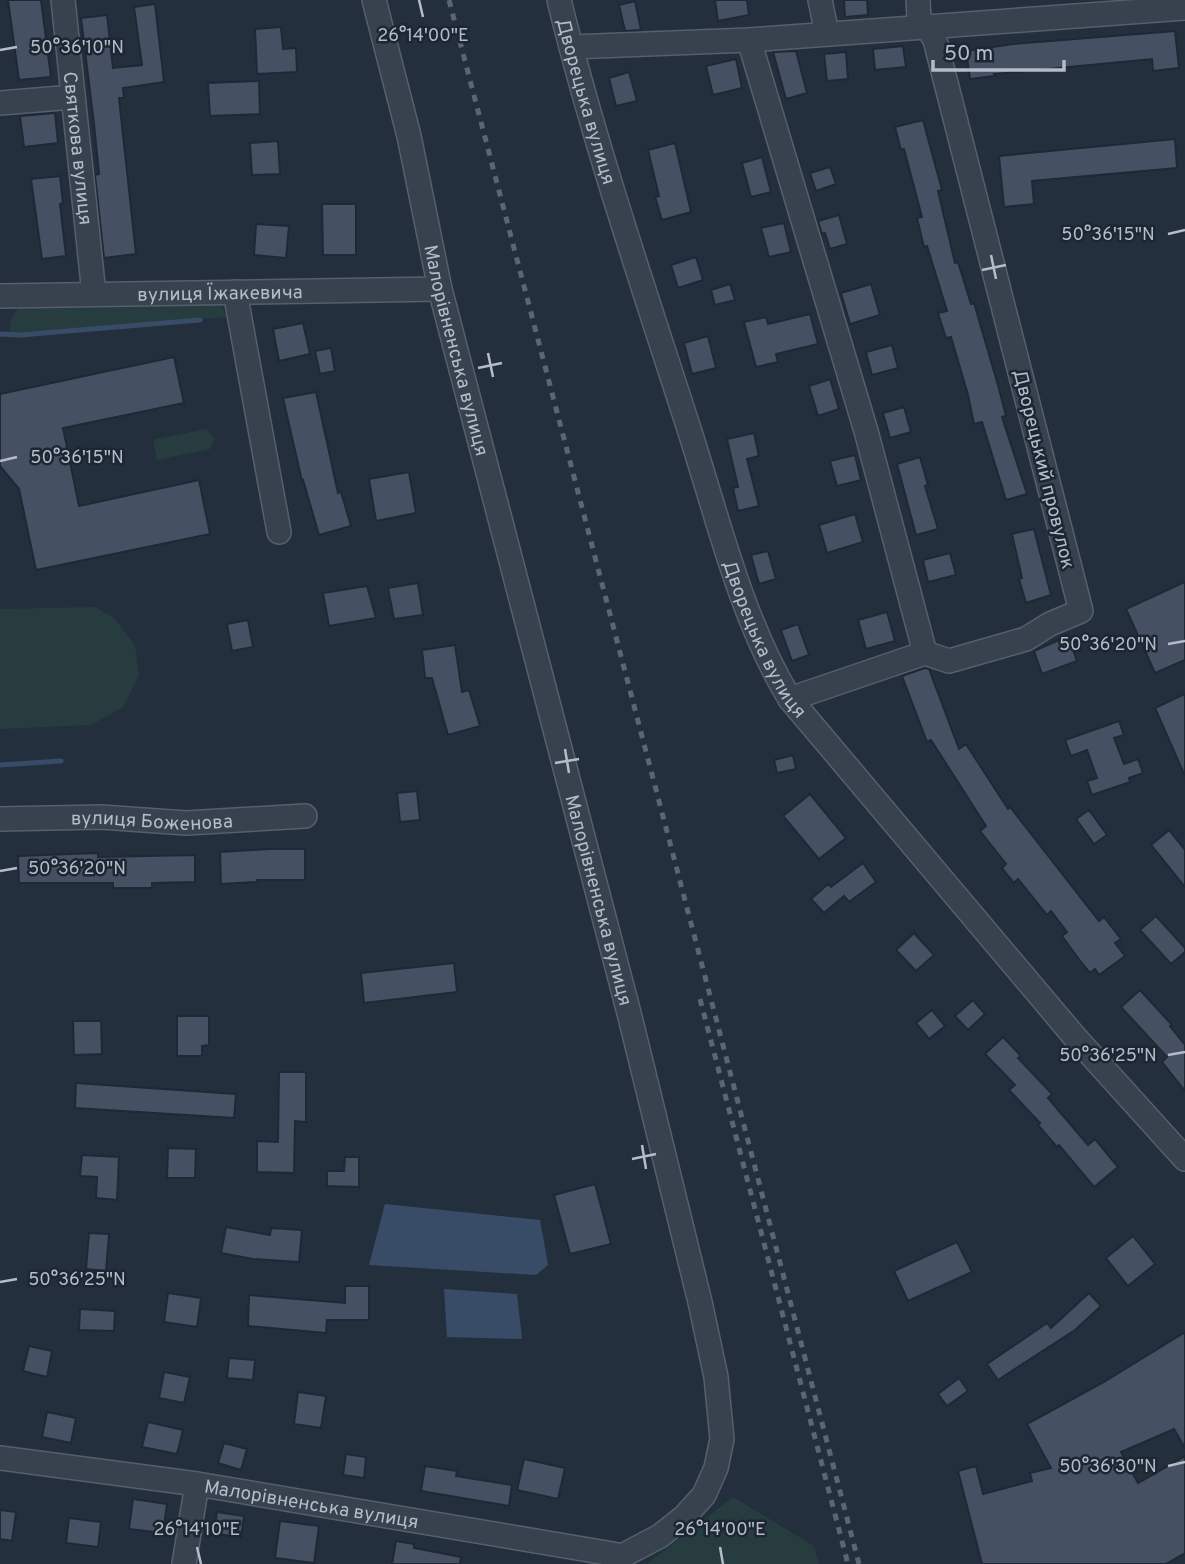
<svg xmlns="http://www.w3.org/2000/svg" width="1185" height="1564" font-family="Overpass,sans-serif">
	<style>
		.green { fill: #263c3f }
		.water { fill: #394c67 }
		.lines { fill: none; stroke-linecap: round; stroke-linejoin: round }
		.stream { stroke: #394c67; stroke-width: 5 }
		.building { fill: #455162; stroke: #1f2835; stroke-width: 2 }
		.minor-casing { stroke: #565f6c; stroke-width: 26 }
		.minor { stroke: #38414e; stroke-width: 23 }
		.rail { stroke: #5a6575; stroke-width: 5; stroke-dasharray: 7 7; stroke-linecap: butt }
		.ticks { fill: none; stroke: #b4bcc9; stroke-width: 2.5 }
		.labels { text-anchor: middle; stroke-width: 5; stroke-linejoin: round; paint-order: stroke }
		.street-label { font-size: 19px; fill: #b4bcc9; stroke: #1d2633 }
		.ticks-label { font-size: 18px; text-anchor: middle; fill: #b4bcc9; stroke: #1d2633; stroke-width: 5; stroke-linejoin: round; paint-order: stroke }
	</style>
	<rect width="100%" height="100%" fill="#242f3e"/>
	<path class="green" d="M216,302l5,3 6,12 -217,19c0,-16 0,-23 15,-31z
		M206,429l9,9 -5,11 -53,11 -4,-20z
		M95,607l20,12 20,27 4,29 -16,32 -32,18 -91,4v-120z
		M733,1497l81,49 5,18h-172z"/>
	<path class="water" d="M385,1204l155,16 8,45 -12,10 -167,-10z
		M444,1289l73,5 5,45 -75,-2z"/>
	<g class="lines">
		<path class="stream" d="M0,334l20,1 180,-15
			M0,765l61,-4"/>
	</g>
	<path class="building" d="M8,0h33l10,77 -32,3z
		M715,0h32l2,15 -31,6z
		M844,0h23l1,15 -23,2z
		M635,1l6,29 -16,1 -6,-26z
		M155,4l9,78 -41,6 1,10h-5l17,156 -32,4 -9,-83 4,-1 -5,-50 -13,-106 26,-3 6,53 29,-3 -8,-58z
		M281,27l2,22 13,-1 1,24 -40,2 -2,-45z
		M1175,31l4,37 -26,3 -1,-12 -158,15 1,2 -25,3 -4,-28 47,-7z
		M903,46l3,21 -31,3 -2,-21z
		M796,51l11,42 -21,6 -13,-47z
		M846,52l2,27 -21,2 -3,-27z
		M736,59l6,29 -29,7 -7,-29z
		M629,72l8,29 -21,5 -7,-28z
		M259,81l1,33 -50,2 -2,-33z
		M55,113l3,30 -34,4 -4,-31z
		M923,120l19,70 -4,1 17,72 3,-1 13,42 3,-1 24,82 8,31 -4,1 25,77 -21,6 -24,-78 -8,2 -6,-29 -17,-58 -5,1 -8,-25 9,-2 -20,-65 -3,1 -7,-29 5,-1 -18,-68 -3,1 -6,-23z
		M1175,139l2,29 -145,13 2,23 -30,3 -5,-51z
		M278,141l2,33 -28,1 -2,-32z
		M675,143l16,69 -29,8 -7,-23 4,-1 -11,-46z
		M762,157l9,35 -20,5 -9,-34z
		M830,167l6,17 -20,7 -6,-18z
		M60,176l3,27 -3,1 6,52 -24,3 -11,-80z
		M322,204h34v51h-33z
		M839,215l8,29 -17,5 -5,-16 -3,1 -4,-13z
		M784,223l7,29 -22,5 -8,-29z
		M256,224l33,2 -3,32 -32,-3z
		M696,257l7,23 -25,8 -7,-23z
		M730,284l5,16 -20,5 -4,-15z
		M871,284l9,31 -30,9 -9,-31z
		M810,314l8,30 -42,10 2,8 -22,5 -12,-45 22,-5 2,7z
		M303,323l7,31 -31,7 -6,-32z
		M708,336l8,32 -24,6 -8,-31z
		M892,345l6,23 -26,7 -6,-23z
		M331,348l4,23 -15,3 -5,-23z
		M174,357l10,46 -121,25 16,78 120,-26 11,54 -174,36 -17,-81 -19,-23v-72z
		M830,379l9,30 -21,7 -9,-30z
		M316,392l22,101 3,-1 10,34 -32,9 -16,-55 -1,1 -19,-83z
		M904,407l7,25 -21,6 -7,-25z
		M754,433l5,23 -12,3 12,47 -21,5 -5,-23 5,-1 -11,-48z
		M855,455l6,25 -24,6 -7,-25z
		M920,457l8,28 -3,1 13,43 -22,6 -19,-71z
		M409,472l7,41 -40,8 -7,-42z
		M855,514l8,28 -36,11 -8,-28z
		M1034,529l17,66 -25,8 -7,-24 3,-1 -10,-44z
		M768,551l8,28 -17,5 -8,-29z
		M950,553l6,22 -28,7 -5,-22z
		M1185,582v78l-30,13 -29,-64z
		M418,583l5,32 -29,4 -6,-31z
		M367,586l9,32 -47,8 -6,-33z
		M887,612l8,29 -29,8 -8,-29z
		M248,620l5,27 -21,4 -5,-27z
		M798,624l11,31 -17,6 -11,-31z
		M1068,636l9,25 -35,13 -8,-23z
		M455,645l7,47 7,-2 11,36 -32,9 -16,-57h-7l-3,-28z
		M925,668l4,1 30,80 7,-5 42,65 2,-2 89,114 5,-4 17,22 -6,4 10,13 -26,19 -4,-6 -5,4 -9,-11 -19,-26 5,-4 -16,-21 -4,4 -29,-36 -4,4 -12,-15 4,-4 -26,-33 6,-5 -55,-86 -4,2 -25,-66z
		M1185,694v82l-30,-68z
		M1119,721l5,14 -10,3 10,26 14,-5 5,14 -14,5 1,4 -38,13 -5,-14 10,-3 -10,-28 -16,6 -6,-16z
		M793,755l3,14 -19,4 -3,-13z
		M417,791l3,29 -20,2 -3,-29z
		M810,794l36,44 -27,21 -36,-43z
		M1089,810l18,25 -13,9 -18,-25z
		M1169,830l16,20v37l-34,-42z
		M269,849h36v31h-48v2l-36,2 -1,-32z
		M98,853v4l97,-2v27l-43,1v5h-39v-5h-94l-1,-27z
		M863,863l13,19 -27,20 -5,-6 -20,17 -13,-14 17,-15 3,3z
		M1156,916l29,32v4l-14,12 -31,-34z
		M914,933l20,22 -18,16 -20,-21z
		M454,963l3,29 -93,11 -3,-30z
		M1140,990l32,35 -2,1 15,19v46l-23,-29 5,-5 -46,-50z
		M973,1000l12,14 -17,16 -13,-14z
		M932,1010l13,16 -16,13 -13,-16z
		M177,1016h32v29l-7,1v10h-25z
		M73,1021h28l1,33 -28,1z
		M1003,1037l18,19 -3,2 34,36 -4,4 40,47 7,-6 23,28 -24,20 -35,-42 -2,2 -19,-22 2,-2 -31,-33 6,-5 -30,-31z
		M279,1072h27v50l-11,-1 -1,52 -37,-1v-31l21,1z
		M76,1083l160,11 -2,24 -159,-10z
		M168,1148l28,1 -1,29h-28z
		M82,1155l37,2 -2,43 -21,-2 1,-21 -17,-1z
		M345,1157h14v30l-32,-1v-15h17z
		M595,1184l16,60 -41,10 -16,-59z
		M226,1227l44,8 1,-7 31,2 -3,32 -46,-3 -32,-6z
		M89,1233l20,1 -3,37 -20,-2z
		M1133,1236l22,28 -27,22 -22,-28z
		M957,1242l15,30 -64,29 -14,-30z
		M345,1286h24v34h-42l-1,13 -78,-7 1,-31 96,8z
		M168,1293l33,5 -4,29 -33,-5z
		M1089,1293l12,13 -26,24 -77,50 -11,-16 60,-41 4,5z
		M80,1309l35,2 -1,20 -35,-1z
		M1185,1332v116l-11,-19 -53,23 17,31 47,-27v97l-19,11h-184l-24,-93 18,-5 7,28 49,-13 -2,-8 21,-5 -24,-44 77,-42z
		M29,1346l23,5 -5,26 -24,-6z
		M229,1358l26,2 -2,20 -26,-2z
		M164,1372l26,5 -6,26 -25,-5z
		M959,1378l9,13 -21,15 -9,-12z
		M298,1392l28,4 -5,32 -27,-4z
		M47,1412l29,6 -5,25 -29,-6z
		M148,1422l35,8 -6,24 -35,-7z
		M224,1443l23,6 -6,21 -23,-7z
		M346,1454l20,3 -2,21 -21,-3z
		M524,1459l41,9 -7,31 -41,-9z
		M425,1466l32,5 -1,5 56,9 -3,21 -88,-15z
		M133,1499l34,5 -4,29 -34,-4z
		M0,1510l16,2 -4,29 -12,-2z
		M217,1512l27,4 -3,21 -27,-3z
		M69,1518l32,4 -3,25 -32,-4z
		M280,1521l39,5 -5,37 -39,-5z
		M396,1541l18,3v4l47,9 -1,7h-68z"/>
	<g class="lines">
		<g class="minor-casing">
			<g id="minor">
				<path id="s1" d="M63,0l31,294"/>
				<path id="s2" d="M374,0l35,136 31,153 189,724 71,289 16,75 6,62 -6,29 -12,27 -20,22 -24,19 -38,20"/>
				<path id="s3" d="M559,0c36,146 85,289 131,432 28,87 52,189 100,267l284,337 111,123"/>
				<path d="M820,0l7,34"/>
				<path d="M749,40l117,391 59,222"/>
				<path d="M571,47l178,-7 436,-32"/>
				<path d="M0,103l73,-6"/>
				<path d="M235,292l44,240"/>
				<path id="s4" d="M0,296l440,-7"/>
				<path d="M790,699l135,-46 24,8 77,-22 24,-15 31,-13 -146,-571 -7,-12 -9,-9 -1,-19"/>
				<path id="s5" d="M0,819l101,-2 85,6 119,-7"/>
				<path id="s6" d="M0,1458l197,26 410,69 15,3 -3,8"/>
				<path d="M184,1564l13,-80"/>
			</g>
		</g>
		<use href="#minor" class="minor"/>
		<path class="rail" d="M449,0l410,1564
			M700,999l148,565"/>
	</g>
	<path class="ticks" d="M419,0l4,17M0,50l17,-3M1168,234l17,-4M991,255l5,24M982,270l24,-5M488,353l5,24M478,368l24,-5M0,461l17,-4M1168,644l17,-3M565,749l4,24M555,763l24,-4M0,871l17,-3M1168,1055l17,-3M642,1145l4,24M632,1159l24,-5M0,1282l17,-3M1168,1466l17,-4M197,1547l4,17M720,1547l3,17"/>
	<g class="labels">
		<g class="street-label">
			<text dy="7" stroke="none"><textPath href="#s3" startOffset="105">Дворецька вулиця</textPath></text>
			<text dy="7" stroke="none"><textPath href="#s1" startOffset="149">Святкова вулиця</textPath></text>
			<text dy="7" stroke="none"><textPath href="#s4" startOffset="220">вулиця Їжакевича</textPath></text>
			<text dy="7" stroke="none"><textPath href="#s2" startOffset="360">Малорівненська вулиця</textPath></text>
			<text transform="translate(1045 469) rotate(76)" y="7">Дворецький провулок</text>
			<text dy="7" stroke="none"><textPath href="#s3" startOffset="672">Дворецька вулиця</textPath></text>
			<text dy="7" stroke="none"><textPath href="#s5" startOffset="152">вулиця Боженова</textPath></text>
			<text dy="7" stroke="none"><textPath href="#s2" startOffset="928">Малорівненська вулиця</textPath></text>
			<text dy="7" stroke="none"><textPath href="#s6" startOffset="315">Малорівненська вулиця</textPath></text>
		</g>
	</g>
	<g class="ticks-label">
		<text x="423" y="41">26°14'00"E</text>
		<text x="77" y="53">50°36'10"N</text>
		<text x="1108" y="240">50°36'15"N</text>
		<text x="77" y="463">50°36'15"N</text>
		<text x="1108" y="650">50°36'20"N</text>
		<text x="77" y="874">50°36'20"N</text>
		<text x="1108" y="1061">50°36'25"N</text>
		<text x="77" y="1285">50°36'25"N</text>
		<text x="1108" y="1472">50°36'30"N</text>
		<text x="197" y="1535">26°14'10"E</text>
		<text x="720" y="1535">26°14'00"E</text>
	</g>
	<path d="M933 60v10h131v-10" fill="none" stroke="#b4bcc9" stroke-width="3.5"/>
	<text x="944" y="60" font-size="21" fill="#b4bcc9" stroke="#1d2633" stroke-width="5" paint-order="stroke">50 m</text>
</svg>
